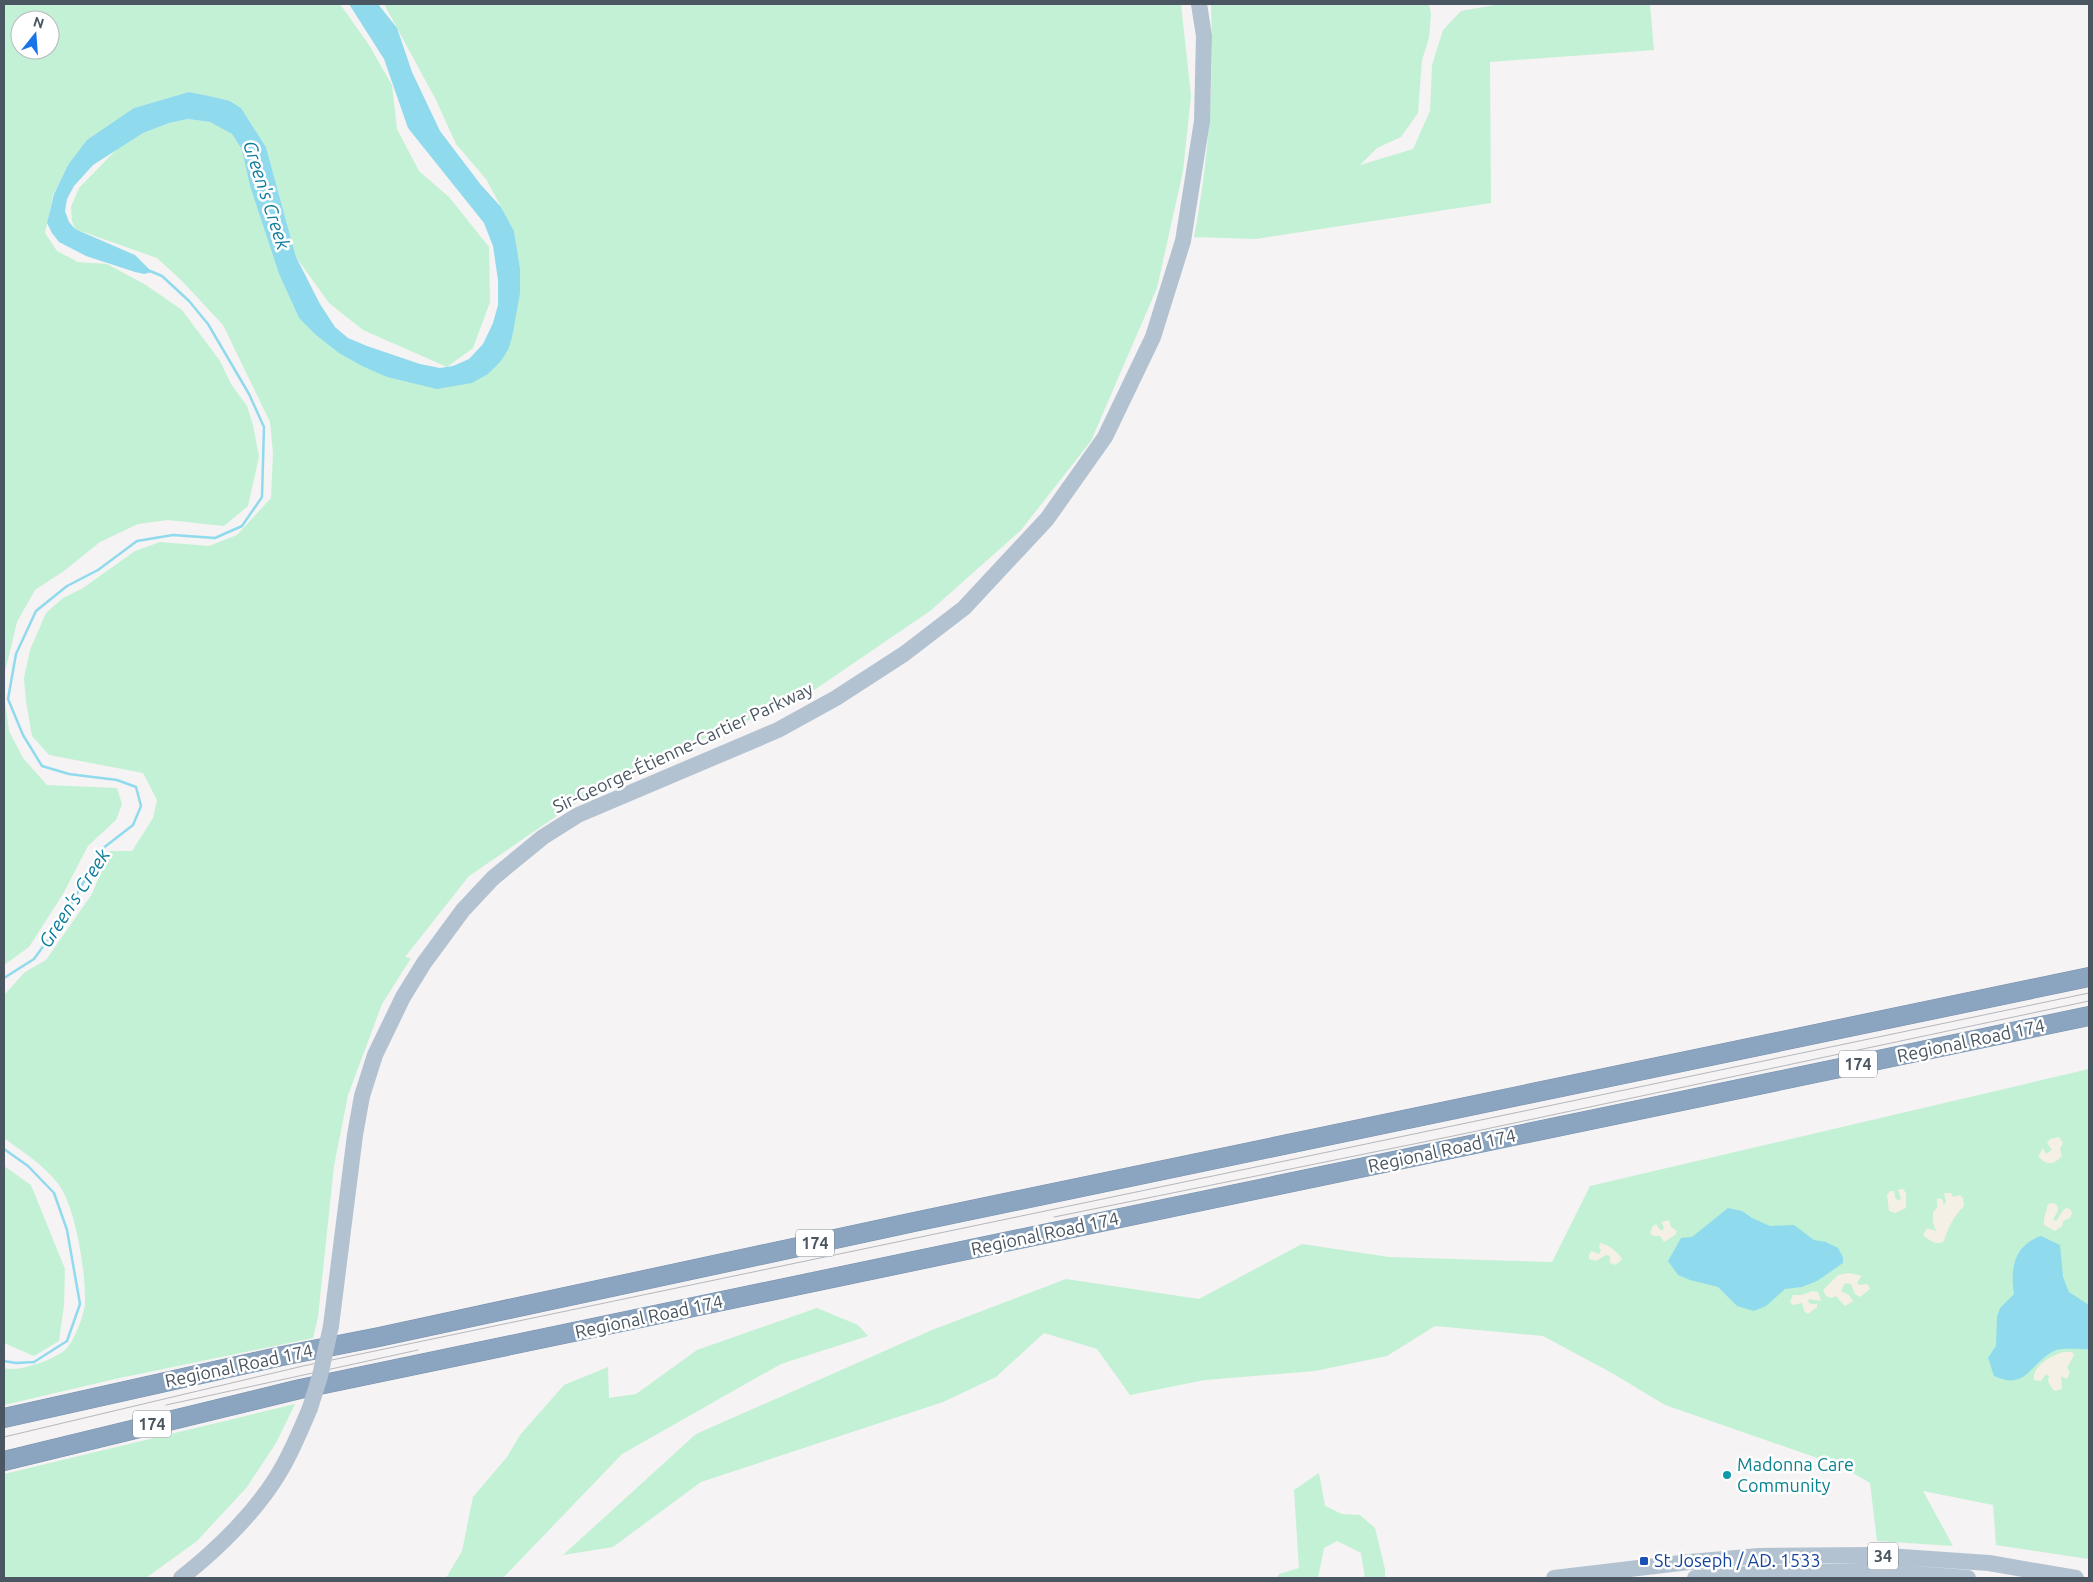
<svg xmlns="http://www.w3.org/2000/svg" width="2093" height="1582" font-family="Ubuntu,sans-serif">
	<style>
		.green { fill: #c3f1d5; fill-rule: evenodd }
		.sand { fill: #f5f0e5 }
		.water { fill: #90daee }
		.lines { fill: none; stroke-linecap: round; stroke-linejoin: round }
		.stream { stroke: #90daee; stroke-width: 2.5 }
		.highway-casing { stroke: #7690ad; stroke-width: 20 }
		.major { stroke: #b3c2d1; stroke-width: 16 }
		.highway { stroke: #8ba5c1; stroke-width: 19 }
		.tram { stroke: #b5b8bd; stroke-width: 1 }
		.major-bridge { stroke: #b3c2d1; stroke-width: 16 }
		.culture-dot { fill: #0f9aa8; stroke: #fff; stroke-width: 2 }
		.transit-dot { fill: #1a4fb4; stroke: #fff; stroke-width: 2 }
		.labels { text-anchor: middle; stroke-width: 5; stroke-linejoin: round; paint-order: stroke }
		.shield { fill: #fff; stroke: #808990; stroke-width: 1 }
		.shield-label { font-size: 16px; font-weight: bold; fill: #4a5661 }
		.street-label { font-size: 18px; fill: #4a5661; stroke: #fff }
		.culture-label { font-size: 18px; fill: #0d838f; stroke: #fff; text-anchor: start }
		.transit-label { font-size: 18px; fill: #164399; stroke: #fff; text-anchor: start }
		.water-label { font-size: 19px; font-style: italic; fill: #0c7c9b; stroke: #fff }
	</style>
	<rect width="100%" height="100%" fill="#f5f3f3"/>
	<path class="green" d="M4,4h336l29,41 23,40 5,44 22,42 30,26 40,50 1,55 -17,46 -26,19 -84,-37 -34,-27 -33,-46 -30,-110 -25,-39 -11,-7 -41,-9 -55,16 -66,57 -15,30 -8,38 12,18 21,11 29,2 39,21 36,25 38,51 11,23 16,22 6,19 6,32 -11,49 -24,20 -56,-6 -30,4 -38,18 -36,29 -29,19 -18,32 -13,54zM20,20h30v30h-30z
		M384,4h797l10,92 -8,75 -26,117 -66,153 -70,89 -91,81 -126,86 -189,79 -146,100 -64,81 6,1 -29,46 -34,91 -14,71 -16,151 -5,21 -198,41 -111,26v-37c12,3 21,-1 33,-4 9,-3 24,-9 30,-16 7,-7 18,-35 18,-45 1,-30 -9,-94 -26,-118 -15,-20 -36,-33 -55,-47v-143l21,-23 21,-12 46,-66 18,-43h22l21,-33 4,-18 -14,-27 -94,-18 -17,-19 -6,-35 -2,-23 6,-28 16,-37 17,-15 20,-10 52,-37 25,-9 49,4 28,-11 34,-37 2,-45 -3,-31 -47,-97 -41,-44 -25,-23 -82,-29 -3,-8 -1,-14 8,-19 40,-41 24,-14 26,-10 19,-4 22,3 11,5 11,7 11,18 7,34 29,88 20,44 88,59 114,-16 11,-23 8,-70 -6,-37 -28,-52 -30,-35 -20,-44z
		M1211,4h218l2,10 -2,24 -7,22 -4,53 -17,24 -24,11 -17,17 53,-16 17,-38 2,-46 11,-35 18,-19 39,-7h150l4,46 -164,12 1,141 -235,36 -62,-2c15,-77 20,-155 17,-233z
		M4,693l5,38 14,27 24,27 70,3 5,16 -6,16 -28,26 -25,48 -34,53 -25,18z
		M2089,1069v490l-93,-14 -3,-40 -70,-14 30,55 -76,-5 -7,-58 -27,-16 -178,-62 -53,-32 -69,-37 -108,-10 -48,30 -72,15 -110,9 -75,15 -33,-46 -53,-16 -48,44 -53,25 -242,80 -88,65 -50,8 133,-121 236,-104 134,-51 133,20 103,-55 87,13 163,5 38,-76z
		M4,1166l27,19 34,84 -1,36 -5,36 -25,15 -30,-13z
		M817,1308l41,17 10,11 -87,28 -159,90 -119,124h-57l16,-27 11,-54 34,-40 13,-22 44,-50 44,-18 1,31 27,-4 61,-44z
		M295,1404l-19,39 -29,44 -50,54 -51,37h-142v-104z
		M1319,1473l6,33 17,8 18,1 15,13 10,41v9h-20l-4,-25 -24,-12 -13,7 -6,30h-41l2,-4 20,-6 -5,-78z"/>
	<path class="sand" d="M2059,1137l4,6 -3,6 2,7c-8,9 -15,10 -24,0l5,-8 3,6 6,-4 -5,-7 3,-4z
		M1903,1189l3,4v15l-11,5 -6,-2 -2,-16 3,-4h4l1,7 4,3 2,-3 -3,-8z
		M1944,1193h7l2,4 7,-2 3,3 1,8c-10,10 -16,21 -20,35 -8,5 -15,-1 -21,-6l4,-7 9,3 -3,-9v-10l4,-4v-10l5,1 2,6 2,-4z
		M2053,1203l4,2 1,5 -5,10 3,1c4,-4 5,-10 10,-13l4,1 2,4 -2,5 -7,3 -1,5 -7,5 -11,-6v-6l4,-15z
		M1669,1220l2,7 6,4 -2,4 -11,7 -4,-6h-7l-3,-3 3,-7 3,-2 4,6h3l1,-3 -3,-5z
		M1600,1243c8,1 18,9 22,16l-6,6 -6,-2v-7l-4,-1 -10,6 -7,-2v-5l3,-3 7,3 2,-4 -2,-2z
		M1849,1273l13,3 -5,6 2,3 8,-1 3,4 -1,2 -9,7 -5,-3 -4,-10 -6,-1 -4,8 8,4 4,6 -8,5 -9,-10 -4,2 -6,-2 -3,-6 15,-15z
		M1812,1291l6,1 3,9 -12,-2 -1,3 3,2h6v3l-9,7 -4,-3 -2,-8 -9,2 -3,-3 3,-7h9z
		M2064,1352h8l2,3 -7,13 3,4 -3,7 -6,-3 1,13 -8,2 -6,-9 1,-6 -3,-2 -5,7 -7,-1c-2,-14 18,-25 30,-28z"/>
	<path class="water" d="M349,4h29l19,24 15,44 28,59 41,54 20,22 13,24 6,37v25l-8,45 -4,12 -7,11 -13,13 -16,9 -35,6 -50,-12 -25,-11 -23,-13 -23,-18 -17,-17 -20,-44 -29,-88 -8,-36 -10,-16 -22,-12 -22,-3 -19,4 -26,10 -50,32 -19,21 -7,13 -2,12 4,11 6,7 60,26 17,17 -8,2 -9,-2 -49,-16 -27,-14 -7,-9 -5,-10 7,-29 14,-29 19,-25 47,-32 55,-16 20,4 21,5 11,7 25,39 30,110 24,47 15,23 13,11 19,8 53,18 20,4 13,-2 16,-7 14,-15 10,-21 5,-18v-25l-5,-34 -9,-23 -76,-95 -24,-69z
		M1728,1208l14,3 10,7 18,8 24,-1 20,15 12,2 12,6 5,9v6l-26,18 -15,6 -17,2 -19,17 -12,5 -17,-5 -19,-19 -28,-7 -12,-5 -10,-14 13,-23 11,-1z
		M2041,1236l19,9 3,32 6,15 20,13v44c-10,1 -26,-2 -35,2 -25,13 -27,40 -60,25l-6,-18 8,-12 1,-29 3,-9 14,-14c-4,-26 0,-49 27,-58z"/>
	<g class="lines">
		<path class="stream" d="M4,978l30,-19 29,-40 39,-70 31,-24 8,-19 -5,-19 -19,-7 -48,-6 -27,-8 -19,-31 -15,-36 8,-45 20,-43 31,-25 31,-16 39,-29 36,-6 42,3 27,-12 20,-29 2,-70 -15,-33 -41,-70 -19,-23 -27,-25 -12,-5
			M4,1149l24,17 26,27 13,37 13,74 -13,37 -33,21 -18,1 -12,-2"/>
		<g class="highway-casing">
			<path id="highway" d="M4,1418l278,-62 97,-19 535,-115 1175,-245
				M4,1461l296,-72 1789,-373"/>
		</g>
		<path class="major" d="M331,1326l24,-191 7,-39 13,-41 28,-58 21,-34 39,-53 30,-32 50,-41 35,-22 200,-85 58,-32 68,-44 60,-46 83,-89 58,-82 48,-100 30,-96 19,-120 2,-85 -5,-32
			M181,1578c37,-29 78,-69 101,-110 11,-19 19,-39 28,-60
			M1554,1578l135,-16 70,-6 114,-1 116,8 87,15
			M1695,1578l65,-5 114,-2 94,7"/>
		<use href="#highway" class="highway"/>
		<path class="tram" d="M1054,1217l399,-81 636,-135
			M166,1405l252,-55
			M4,1437l299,-71 1786,-373"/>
		<path class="major-bridge" d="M310,1408l10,-32 11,-50"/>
	</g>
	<circle class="culture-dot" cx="1727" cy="1475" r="5"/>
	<rect class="transit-dot" x="1639" y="1556" width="10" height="10" rx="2.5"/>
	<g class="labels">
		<g class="shield">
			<rect x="1839" y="1050.5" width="38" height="27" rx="4"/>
			<rect x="796" y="1229.5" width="38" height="27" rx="4"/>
			<rect x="133" y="1410.5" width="38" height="27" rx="4"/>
			<rect x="1868" y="1542.5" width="30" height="27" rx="4"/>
		</g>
		<g class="shield-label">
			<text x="1858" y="1070">174</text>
			<text x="815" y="1249">174</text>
			<text x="152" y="1430">174</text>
			<text x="1883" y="1562">34</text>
		</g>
		<g class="street-label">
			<text transform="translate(683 748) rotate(-25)" y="6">Sir-George-Étienne-Cartier Parkway</text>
			<text transform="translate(1971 1041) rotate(-12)" y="6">Regional Road 174</text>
			<text transform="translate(1442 1151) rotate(-12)" y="6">Regional Road 174</text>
			<text transform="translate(1045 1234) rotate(-12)" y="6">Regional Road 174</text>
			<text transform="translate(649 1317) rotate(-12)" y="6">Regional Road 174</text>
			<text transform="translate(239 1366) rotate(-12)" y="6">Regional Road 174</text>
		</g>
		<g class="culture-label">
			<text x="1737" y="1471">Madonna Care<tspan x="1737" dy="21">Community</tspan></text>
		</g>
		<g class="transit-label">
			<text x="1654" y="1567">St Joseph / AD. 1533</text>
		</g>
		<g class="water-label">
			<text transform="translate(267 195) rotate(72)" y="7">Green's Creek</text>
			<text transform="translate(74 898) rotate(-57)" y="7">Green's Creek</text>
		</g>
	</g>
	<rect width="2093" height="1582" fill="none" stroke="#4a5661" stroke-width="10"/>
	<g transform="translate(35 35) rotate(17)"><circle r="24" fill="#ffffff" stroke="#b7bbc0"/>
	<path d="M0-4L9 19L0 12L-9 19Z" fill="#1a73e8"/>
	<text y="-8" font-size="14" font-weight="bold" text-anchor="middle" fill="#4a5661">N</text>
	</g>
</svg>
